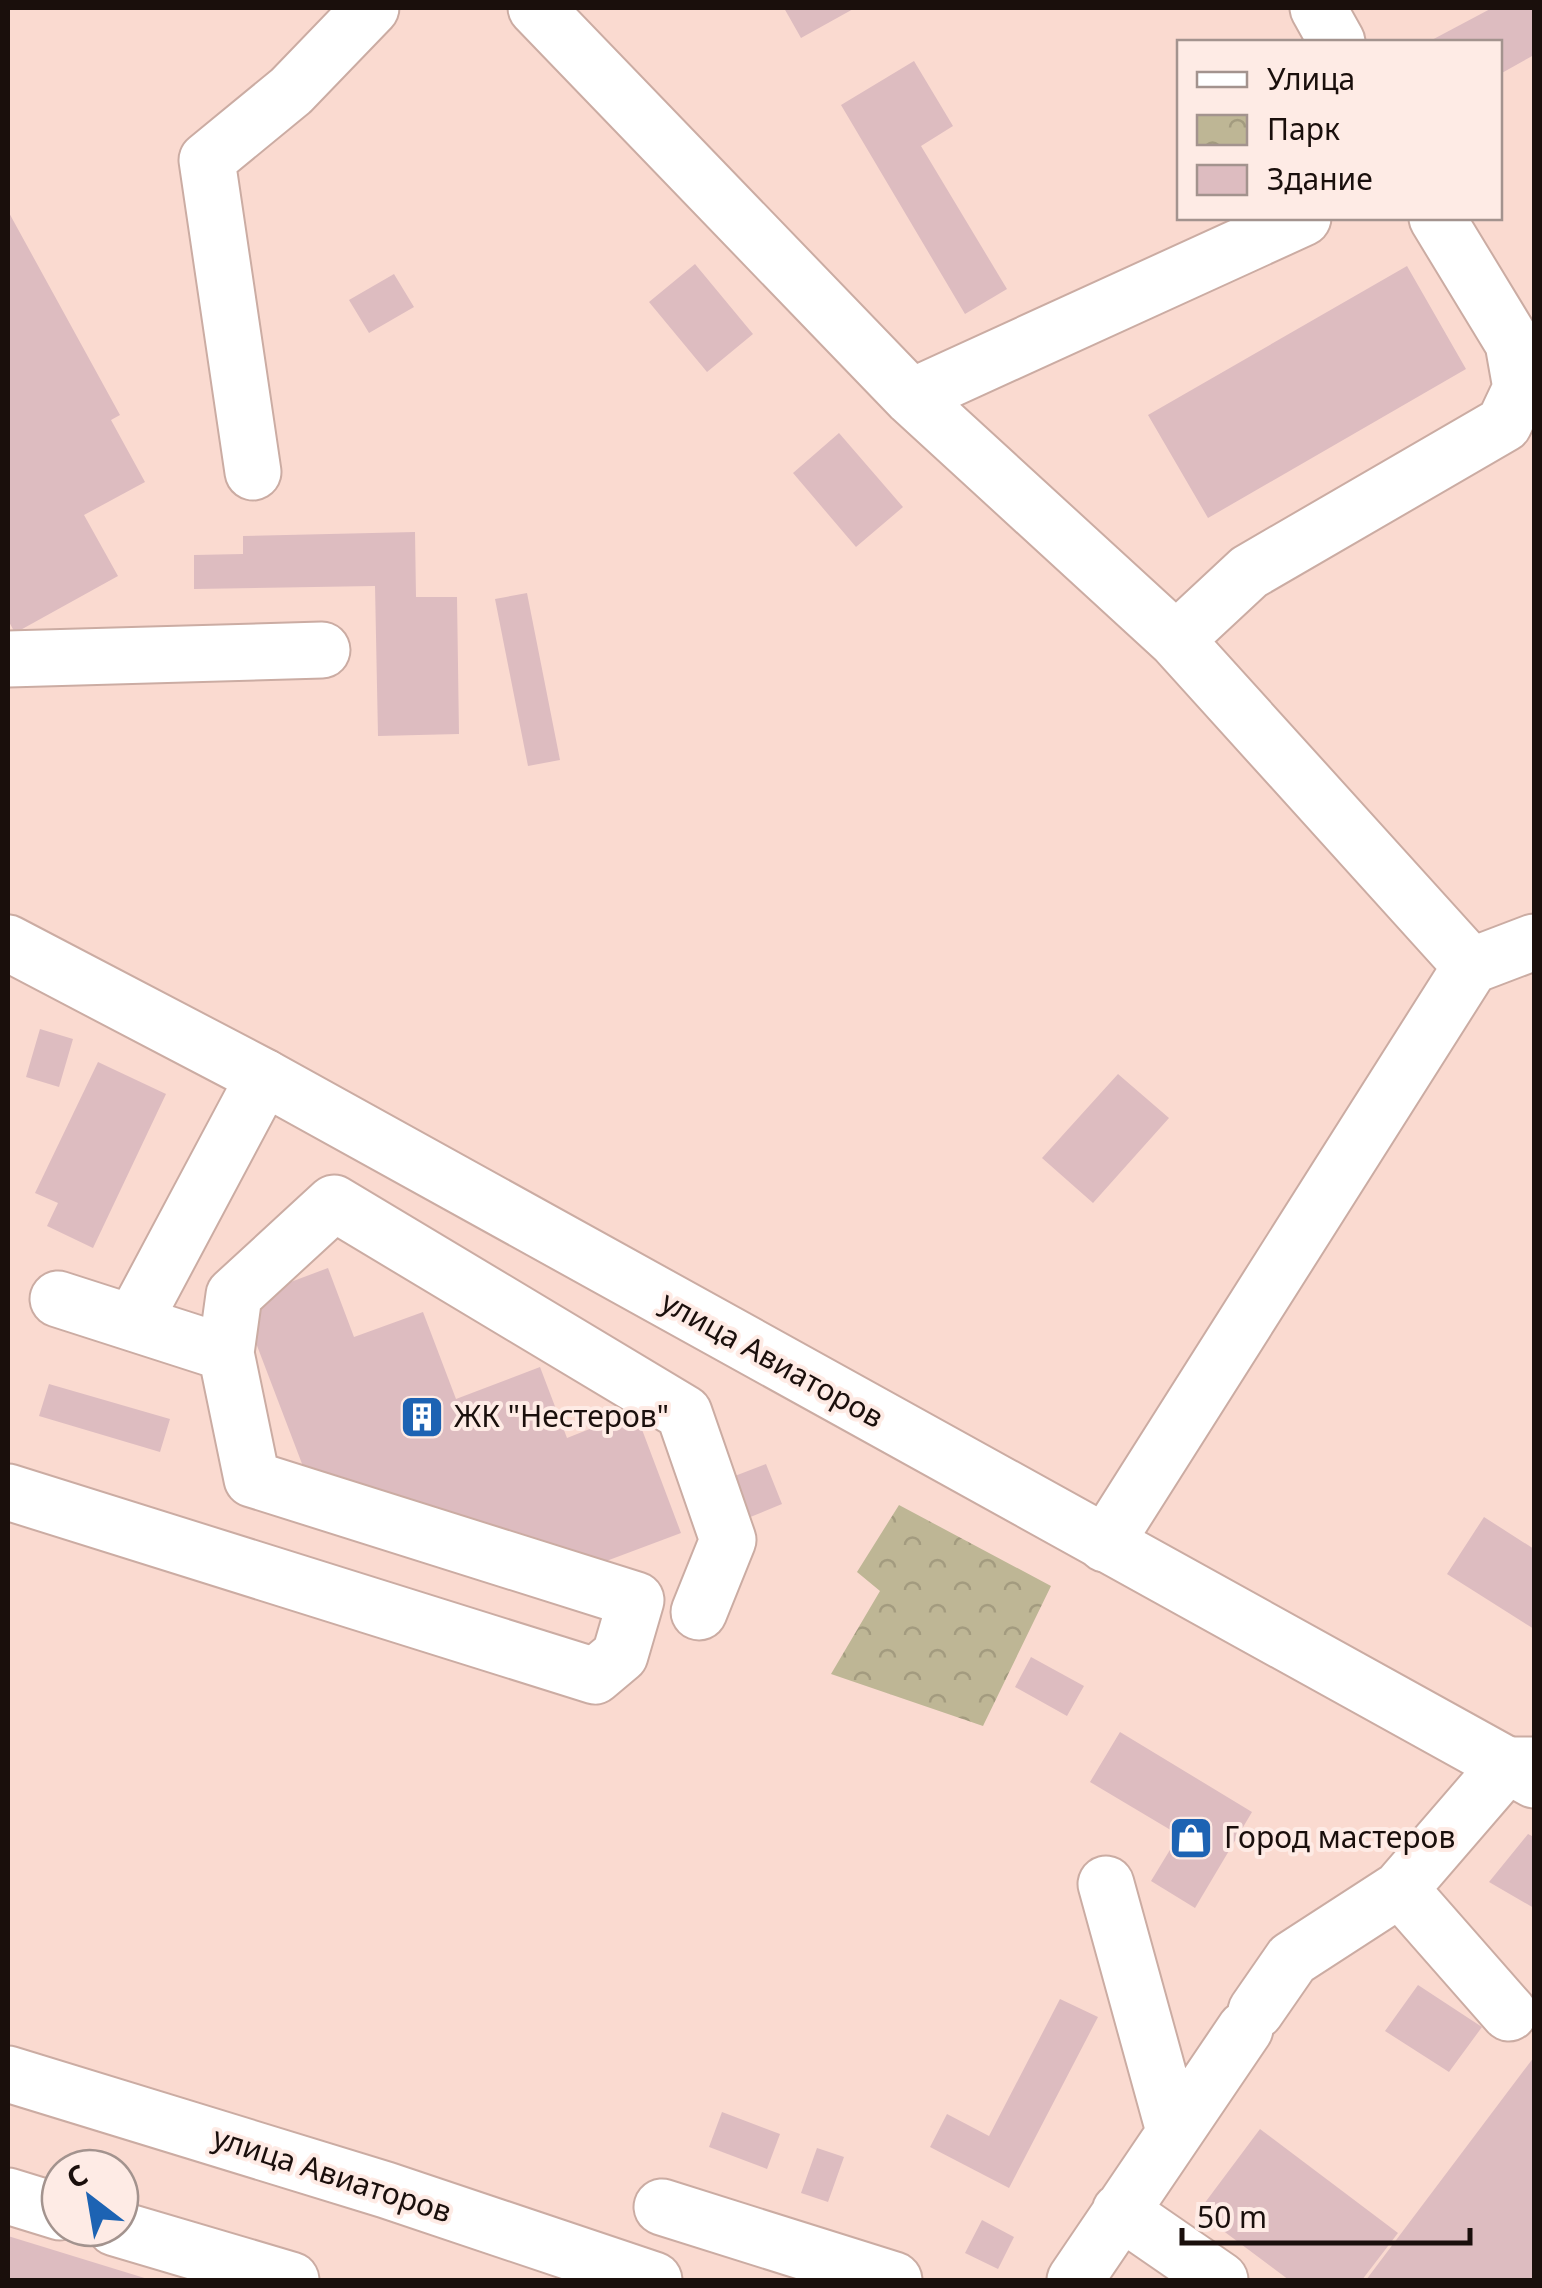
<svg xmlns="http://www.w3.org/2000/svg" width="1542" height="2288" font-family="'Noto Sans',sans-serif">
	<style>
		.park { fill: url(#park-crowns) }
		.building { fill: #ddbcc0 }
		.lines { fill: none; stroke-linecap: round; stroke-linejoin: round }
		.minor-casing { stroke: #cbaca3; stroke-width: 59 }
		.major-casing { stroke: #cbaca3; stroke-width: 59 }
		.minor { stroke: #fff; stroke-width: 55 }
		.major { stroke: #fff; stroke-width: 55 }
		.labels { text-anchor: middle; stroke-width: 8; stroke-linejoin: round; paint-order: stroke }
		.street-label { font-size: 30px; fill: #1a0f0c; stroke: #feebe5 }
		.poi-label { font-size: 30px; fill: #1a0f0c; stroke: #feebe5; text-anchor: start }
	</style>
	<defs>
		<pattern id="park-crowns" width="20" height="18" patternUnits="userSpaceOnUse" patternTransform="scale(2.5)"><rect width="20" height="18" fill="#beb695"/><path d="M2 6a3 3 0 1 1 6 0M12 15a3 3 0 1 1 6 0" fill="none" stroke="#a39b7f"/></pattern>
	</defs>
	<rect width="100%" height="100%" fill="#fadad0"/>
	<path class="park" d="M899,1505l152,81 -68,140 -152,-52 49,-83 -23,-19z"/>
	<path class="building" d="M784,8h71l-54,30z
		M1492,8h42v47l-34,19v-32h-72z
		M914,61l39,65 -32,20 86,143 -42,25 -124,-209z
		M8,211l112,204 -9,5 34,62 -61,33 34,61 -103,57 -7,-13z
		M695,264l58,70 -46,38 -58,-70z
		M1407,266l59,103 -258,149 -60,-103z
		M394,274l20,33 -45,26 -20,-33z
		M839,433l64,74 -47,40 -63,-74z
		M415,532l1,65h41l2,137 -81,2 -3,-150 -181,3v-34l49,-1v-18z
		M527,593l33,167 -32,6 -33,-167z
		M40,1029l33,10 -14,48 -33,-10z
		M98,1062l68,32 -73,154 -46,-22 11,-23 -23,-10z
		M1118,1074l51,44 -76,85 -51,-45z
		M328,1268l26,69 69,-25 33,87 84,-32 27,71 68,-27 46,122 -88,33 -3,-10 -286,-87 -64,-168z
		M49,1384l121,35 -10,33 -121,-36z
		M766,1464l16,40 -39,16 -16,-41z
		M1484,1517l50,32v80l-87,-55z
		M1031,1657l53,29 -17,30 -52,-29z
		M1120,1732l132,80 -57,96 -44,-27 28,-46 -89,-53z
		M1528,1834l6,3v71l-45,-26z
		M1418,1985l64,42 -33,45 -64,-41z
		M1060,1999l38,18 -89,171 -79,-41 17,-33 42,22z
		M1534,2057v223h-168z
		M722,2112l58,22 -13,35 -58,-22z
		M1260,2129l138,104 -36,47h-73l-91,-68z
		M817,2148l27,9 -16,45 -27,-9z
		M982,2220l32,17 -16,32 -33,-16z
		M8,2236l143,44h-143z"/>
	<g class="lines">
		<g class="minor-casing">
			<path id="minor" d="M536,8l375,389 265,243 295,326 63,-24
				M1318,8l19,34
				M911,397l392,-179
				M253,472l-46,-312 84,-69 80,-83
				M1176,640l73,-68 255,-148 17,-36 -8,-45 -76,-125
				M8,659l314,-9
				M58,1299l168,54
				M133,1323l131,-246
				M8,1492l587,184 25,-21 16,-55 -384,-121 -26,-126 8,-58 100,-92 350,210 44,127 -29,72
				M1105,1544l366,-578
				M1106,1884l68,247
				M1400,1889l109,124
				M1256,2011l36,-52 108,-70 107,-124h27
				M8,2196l52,16
				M662,2207l232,73
				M1120,2211l100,69
				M115,2228l176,52
				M1075,2280l170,-251"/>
		</g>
		<g class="major-casing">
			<path id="major" d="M8,943l256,134 1270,703
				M8,2074l378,116 268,90"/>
		</g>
		<use href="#minor" class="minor"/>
		<use href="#major" class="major"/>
	</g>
	<defs>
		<g id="building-square" transform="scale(2.25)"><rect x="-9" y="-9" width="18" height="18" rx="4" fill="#1d63b3" stroke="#feebe5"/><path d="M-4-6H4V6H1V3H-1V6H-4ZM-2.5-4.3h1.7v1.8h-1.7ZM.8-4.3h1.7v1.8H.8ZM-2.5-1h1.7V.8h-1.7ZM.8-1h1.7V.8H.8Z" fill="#fff"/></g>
		<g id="shop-square" transform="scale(2.25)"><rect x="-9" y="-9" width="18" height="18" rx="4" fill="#1d63b3" stroke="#feebe5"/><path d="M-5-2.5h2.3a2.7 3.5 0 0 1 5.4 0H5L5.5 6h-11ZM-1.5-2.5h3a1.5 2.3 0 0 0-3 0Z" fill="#fff"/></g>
	</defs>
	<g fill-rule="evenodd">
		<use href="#building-square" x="422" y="1417"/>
		<use href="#shop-square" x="1191" y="1838"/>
	</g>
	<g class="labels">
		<g class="street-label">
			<text transform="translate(772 1360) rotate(29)" y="10">улица Авиаторов</text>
			<text transform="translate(332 2175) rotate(18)" y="10">улица Авиаторов</text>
		</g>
		<g class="poi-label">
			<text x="454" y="1427">ЖК "Нестеров"</text>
			<text x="1224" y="1848">Город мастеров</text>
		</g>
	</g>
	<rect width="1542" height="2288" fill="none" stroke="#1a0f0c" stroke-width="20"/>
	<rect x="1177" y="40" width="325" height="180" fill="#feebe5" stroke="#a3938e" stroke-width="2.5"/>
	<rect x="1197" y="72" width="50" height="15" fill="#ffffff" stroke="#a3938e" stroke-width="2.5"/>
	<text x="1267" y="90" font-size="30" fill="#1a0f0c">Улица</text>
	<rect x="1197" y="115" width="50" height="30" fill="url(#park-crowns)" stroke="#a3938e" stroke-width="2.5"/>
	<text x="1267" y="140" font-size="30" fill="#1a0f0c">Парк</text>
	<rect x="1197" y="165" width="50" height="30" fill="#ddbcc0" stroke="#a3938e" stroke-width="2.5"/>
	<text x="1267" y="190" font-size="30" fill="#1a0f0c">Здание</text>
	<g transform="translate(90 2198) rotate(329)"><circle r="48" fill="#feebe5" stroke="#a3938e" stroke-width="2.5"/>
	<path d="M0-8L18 38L0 25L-18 38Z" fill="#1d63b3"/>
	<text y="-15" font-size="28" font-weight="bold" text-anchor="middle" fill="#1a0f0c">С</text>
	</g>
	<path d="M1182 2228v15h288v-15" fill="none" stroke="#1a0f0c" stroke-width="5"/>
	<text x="1197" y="2228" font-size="30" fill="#1a0f0c" stroke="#feebe5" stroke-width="8" paint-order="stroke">50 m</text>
</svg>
